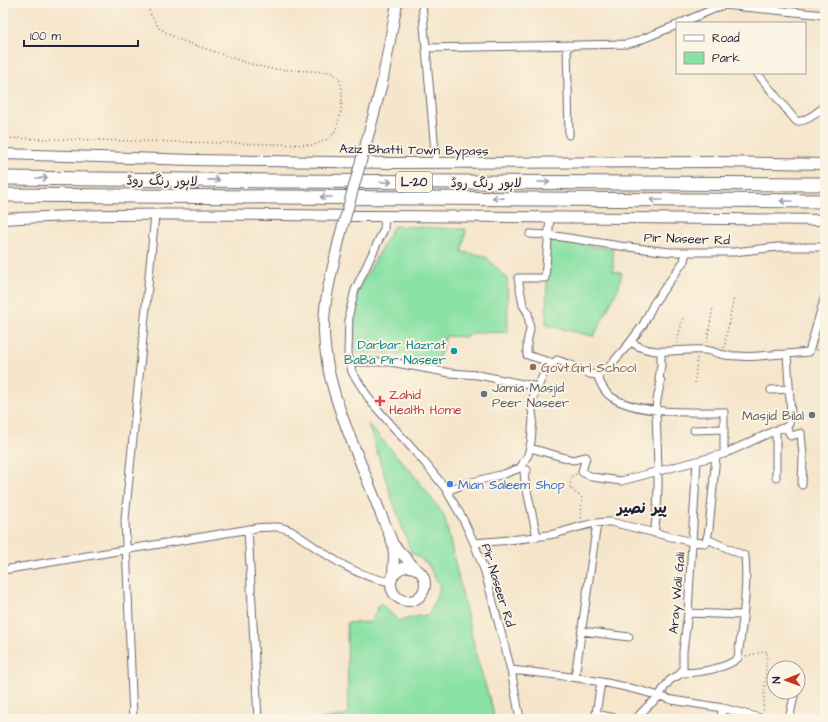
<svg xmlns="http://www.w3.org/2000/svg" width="828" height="722" font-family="'Architects Daughter','Playpen Sans Arabic',sans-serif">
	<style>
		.green { fill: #8ae1a5; stroke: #568270 }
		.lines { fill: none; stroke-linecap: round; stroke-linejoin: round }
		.street-casing { stroke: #6c666d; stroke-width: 9 }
		.secondary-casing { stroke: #6c666d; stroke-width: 12 }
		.highway-casing { stroke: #6c666d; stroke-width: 15 }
		.path { stroke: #6c666d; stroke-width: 1.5; stroke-dasharray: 1 3; stroke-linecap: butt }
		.street { stroke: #fff; stroke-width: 7 }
		.secondary { stroke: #fff; stroke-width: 10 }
		.highway { stroke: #fff; stroke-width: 13 }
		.secondary-bridge-casing { stroke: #6c666d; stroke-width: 12; stroke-linecap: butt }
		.secondary-bridge { stroke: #fff; stroke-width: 10 }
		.oneway { stroke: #9c9ca7 }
		.culture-dot { fill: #0f9aa8; stroke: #fcf5e5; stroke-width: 1.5 }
		.education-dot { fill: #8d6e63; stroke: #fcf5e5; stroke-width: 1.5 }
		.worship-dot { fill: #6b7280; stroke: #fcf5e5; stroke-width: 1.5 }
		.health-dot { fill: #e0444e; stroke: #fcf5e5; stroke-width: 1.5 }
		.shop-dot { fill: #3f7fe0; stroke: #fcf5e5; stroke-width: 1.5 }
		.labels { text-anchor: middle; stroke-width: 4; stroke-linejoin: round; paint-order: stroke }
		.shield { fill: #fcf5e5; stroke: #63616e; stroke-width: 1 }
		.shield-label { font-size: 12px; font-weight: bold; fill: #22223b }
		.street-label { font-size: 13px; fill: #22223b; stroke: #fcf5e5 }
		.culture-label { font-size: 13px; fill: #0d838f; stroke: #fcf5e5; text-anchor: end }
		.education-label { font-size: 13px; fill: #785e54; stroke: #fcf5e5; text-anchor: start }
		.worship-label { font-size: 13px; fill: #5b616d; stroke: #fcf5e5; text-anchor: start }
		.health-label { font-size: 13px; fill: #be3a42; stroke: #fcf5e5; text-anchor: start }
		.shop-label { font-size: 13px; fill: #366cbe; stroke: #fcf5e5; text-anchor: start }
		.quarter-label { font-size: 15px; font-weight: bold; fill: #22223b; stroke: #fcf5e5 }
	</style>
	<rect width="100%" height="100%" fill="#fcf5e5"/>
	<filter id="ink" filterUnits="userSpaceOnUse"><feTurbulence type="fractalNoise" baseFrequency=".025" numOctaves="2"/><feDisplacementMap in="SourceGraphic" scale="8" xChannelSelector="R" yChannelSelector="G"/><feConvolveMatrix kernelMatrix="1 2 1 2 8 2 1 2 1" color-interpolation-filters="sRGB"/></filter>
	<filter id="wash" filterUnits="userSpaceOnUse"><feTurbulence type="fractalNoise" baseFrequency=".012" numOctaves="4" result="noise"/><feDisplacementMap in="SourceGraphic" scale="16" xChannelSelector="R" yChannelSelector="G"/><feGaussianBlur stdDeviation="0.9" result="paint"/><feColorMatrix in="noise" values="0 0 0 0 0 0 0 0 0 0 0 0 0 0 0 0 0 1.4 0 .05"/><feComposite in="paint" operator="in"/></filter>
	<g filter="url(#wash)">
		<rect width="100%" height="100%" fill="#f5e5ca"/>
		<path class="green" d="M394,226l72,3 -4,23 23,4 22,22 1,54 -37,1 -6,4 -19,-1 -8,25 -42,-7 -41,-1 -3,-22 5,-39z
			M548,240l65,9v22l9,2 -4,16 -24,47h-2l-46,-11z
			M368,424l45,50 31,41 33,143 16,52 1,9h-176l30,-4 -1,-92 24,-1 9,-19 19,18 30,-7 11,-26 -12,-24 -17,-12 -20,-56z"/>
	</g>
	<g filter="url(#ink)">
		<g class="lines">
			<g class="street-casing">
				<path id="street" d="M422,3l14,160
					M721,3l2,2 102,10
					M681,23l42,-18
					M567,45l2,90
					M426,48l201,-4 8,-2 42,-17
					M757,73l39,48c9,2 22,-9 29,-15
					M385,216l-1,13 -29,61 -6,24 -1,40 4,18 20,31 53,60 20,25 18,31 11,24 11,29 26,98 9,49
					M550,217l-5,61h-27l5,27 5,8 2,16 -3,14v12l26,8
					M530,234l19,1 71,11 50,6h64l44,-5h47
					M631,342c23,16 47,6 74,8 4,0 8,2 12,3 6,2 14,3 21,3 16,2 33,-2 49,-2
					M350,362h41l59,11 28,2 60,12
					M597,375c3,7 6,16 13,21 27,19 82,16 114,16v42
					M771,390l18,-1
					M786,427l5,9 10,-3 2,23 -1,29
					M694,430l30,-1
					M776,430v47
					M530,448l43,12 13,-3 -4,15 10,5 29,4 95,-25
					M527,470l-3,2 1,9 12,56
					M447,491l17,-7 40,-10 16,-6 8,-13 3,-13 2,-23 -2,-17 14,-31 12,-11 14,5 19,9 7,1 10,-6 21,-24 15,-20 11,-22 30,-42 2,-9
					M248,529l10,190
					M654,533c7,-40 3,-82 2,-122 0,-10 3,-21 5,-30l-2,-2 2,-14v-13
					M474,543c27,-2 53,-4 80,-9 18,-4 38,-13 57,-12l81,20 5,-81
					M3,570l253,-42c13,-1 24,-3 35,3 33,21 60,45 100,51
					M688,613l54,2
					M582,631l47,6
					M511,670c50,5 100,11 148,26l5,-8 6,-8 9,-5 4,-6v-18l5,-38 4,-71 14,1 3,-14 7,-73 8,-2 52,-24 10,-3 3,-3 2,-9 -4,-61 22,-2 16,-56
					M681,673c15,0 45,-4 57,-15 4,-33 10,-69 7,-102l-38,-17
					M575,677l22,-154
					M601,682l-5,32 23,5
					M133,719l-8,-200 30,-304
					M636,719c4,-5 8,-9 12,-13 4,-4 8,-5 11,-10l13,4 51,8 41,11
					M720,719l3,-11
					M789,719l6,-27"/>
			</g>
			<g class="secondary-casing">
				<path id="secondary" d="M370,129l12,-46 15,-80
					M3,154l190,6 200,3 325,-1 107,2
					M3,219c126,-7 253,-4 380,-3 147,1 295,2 442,4
					M340,236c-7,32 -17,64 -16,96 1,44 18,85 34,125 12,29 23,58 35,87l1,11 -1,21
					M393,544l21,23
					M391 584a17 17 0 1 1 34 0a17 17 0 1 1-34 0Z"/>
			</g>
			<g class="highway-casing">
				<path id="highway" d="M3,178l276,3 546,3
					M3,195l822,6"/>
			</g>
			<path class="path" d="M3,138l311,7c7,-3 14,-5 19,-11 7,-9 11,-37 8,-49 0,-2 -2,-6 -3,-8l-8,-5 -60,-3 -23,-6 -70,-24 -18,-11 -8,-13 -4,-10 1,-2
				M707,342l6,-35
				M677,343l6,-26
				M724,348l10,-51
				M817,350l8,-2
				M695,383l2,-26
				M576,474l-5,2 -1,12 12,10 -1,22
				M746,656l21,-5 -4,61"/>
			<use href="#street" class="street"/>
			<use href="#secondary" class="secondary"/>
			<use href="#highway" class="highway"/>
			<g class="secondary-bridge-casing">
				<path id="secondary-bridge" d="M340,236l30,-107"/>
			</g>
			<use href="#secondary-bridge" class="secondary-bridge"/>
		</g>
		<defs><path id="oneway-shaft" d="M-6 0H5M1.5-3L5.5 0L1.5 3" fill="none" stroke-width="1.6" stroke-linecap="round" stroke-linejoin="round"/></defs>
		<g class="oneway">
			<use href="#oneway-shaft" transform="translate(42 178)"/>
			<use href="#oneway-shaft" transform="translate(214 180) rotate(1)"/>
			<use href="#oneway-shaft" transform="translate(386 182)"/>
			<use href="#oneway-shaft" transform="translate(544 182)"/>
			<use href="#oneway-shaft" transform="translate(326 197) rotate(-180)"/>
			<use href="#oneway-shaft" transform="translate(498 198) rotate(-179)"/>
			<use href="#oneway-shaft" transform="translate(656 200) rotate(-180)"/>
			<use href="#oneway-shaft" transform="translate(786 201) rotate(-180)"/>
		</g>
	</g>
	<circle class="culture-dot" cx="454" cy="351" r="4"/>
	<circle class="education-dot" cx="533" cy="367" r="4"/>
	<g class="worship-dot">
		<circle cx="484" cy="394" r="4"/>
		<circle cx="812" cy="415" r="4"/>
	</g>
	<path class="health-dot" d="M378 395h4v4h4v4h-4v4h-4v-4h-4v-4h4z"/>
	<circle class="shop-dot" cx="450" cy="484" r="4"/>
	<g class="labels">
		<rect class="shield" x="396" y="172" width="36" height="20" rx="3"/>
		<g class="shield-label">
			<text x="414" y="186">L-20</text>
		</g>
		<g class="street-label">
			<text transform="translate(414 149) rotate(1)" y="5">Aziz Bhatti Town Bypass</text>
			<text transform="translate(162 180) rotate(1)" y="5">لاہور رنگ روڈ</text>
			<text x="486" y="187">لاہور رنگ روڈ</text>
			<text transform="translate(687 238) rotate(2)" y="5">Pir Naseer Rd</text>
			<text transform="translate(499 585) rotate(73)" y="5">Pir Naseer Rd</text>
			<text transform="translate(676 593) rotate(-85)" y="5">Aray Wali Gali</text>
		</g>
		<g class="culture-label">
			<text x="446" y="349">Darbar Hazrat<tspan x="446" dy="15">BaBa Pir Naseer</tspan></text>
		</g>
		<g class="education-label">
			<text x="541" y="372">Govt.Girl School</text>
		</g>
		<g class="worship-label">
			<text x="492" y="392">Jamia Masjid<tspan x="492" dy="15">Peer Naseer</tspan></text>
			<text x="804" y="420" text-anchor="end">Masjid Bilal</text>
		</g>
		<g class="health-label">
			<text x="389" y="399">Zahid<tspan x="389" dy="15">Health Home</tspan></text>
		</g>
		<g class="shop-label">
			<text x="458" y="489">Mian Saleem Shop</text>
		</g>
		<g class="quarter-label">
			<text x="642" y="513">پیر نصیر</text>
		</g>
	</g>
	<rect width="828" height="722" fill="none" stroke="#fcf5e5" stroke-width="16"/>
	<rect x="676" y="22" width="130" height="52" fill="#fcf5e5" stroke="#a5a1a1"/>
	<rect x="684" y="35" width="20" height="6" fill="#ffffff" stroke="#a5a1a1"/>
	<text x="712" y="42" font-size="12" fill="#22223b">Road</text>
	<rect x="684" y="52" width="20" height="12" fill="#8ae1a5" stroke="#a5a1a1"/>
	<text x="712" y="62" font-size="12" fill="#22223b">Park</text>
	<g transform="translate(786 680) rotate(269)"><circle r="19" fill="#fcf5e5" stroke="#a5a1a1"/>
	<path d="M0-3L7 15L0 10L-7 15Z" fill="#c8321e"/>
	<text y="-6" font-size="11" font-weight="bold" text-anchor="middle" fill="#22223b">N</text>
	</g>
	<path d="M24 40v6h114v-6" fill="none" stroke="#22223b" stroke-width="2"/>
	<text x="30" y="40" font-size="12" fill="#22223b" stroke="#fcf5e5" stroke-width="3" paint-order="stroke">100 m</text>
</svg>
